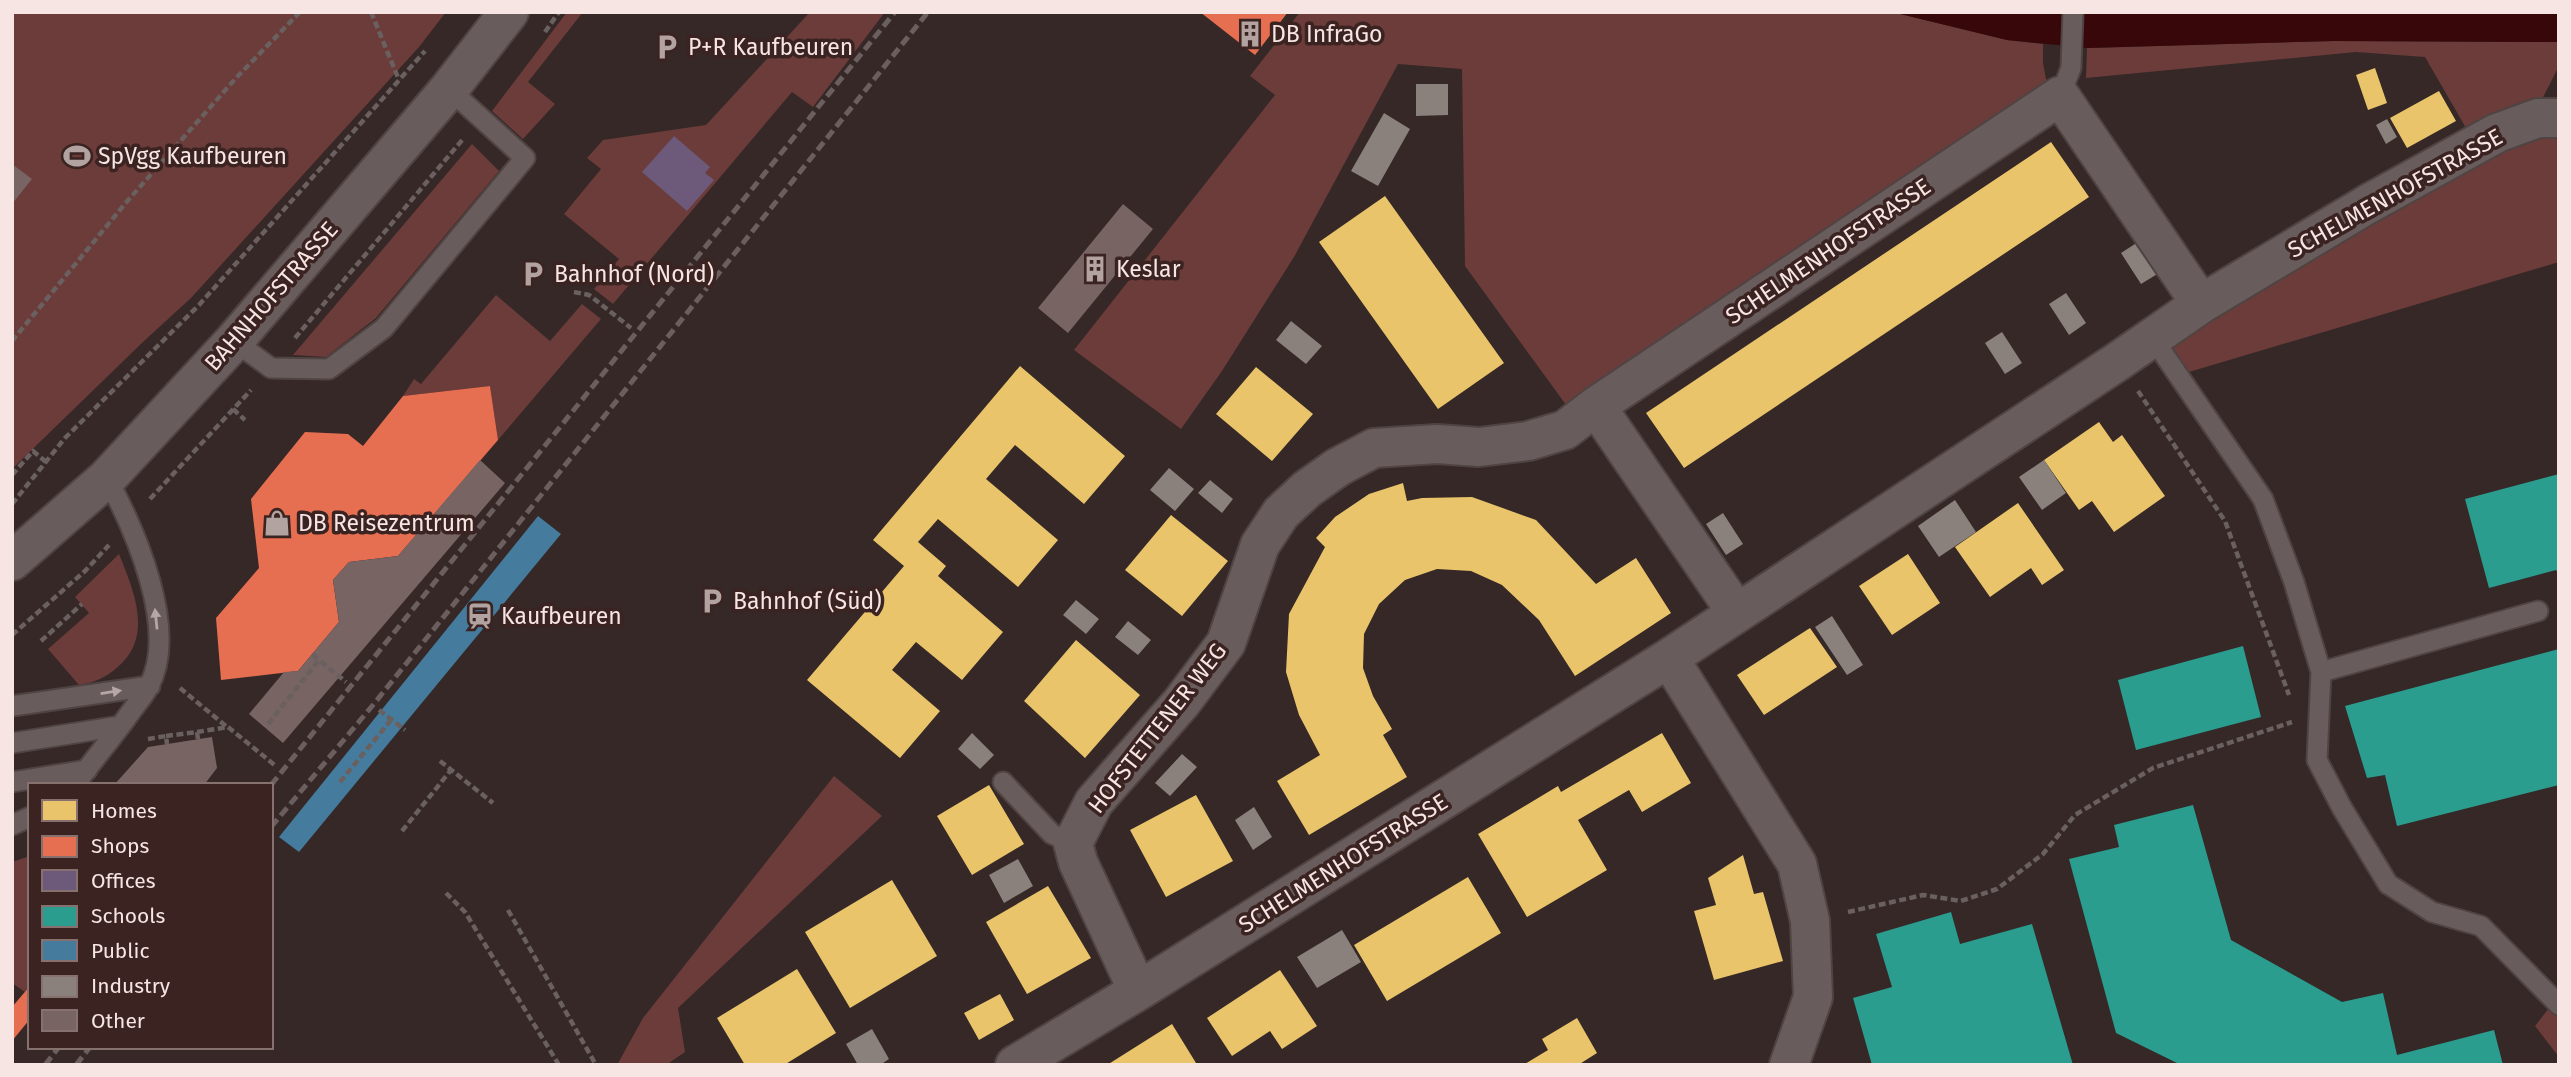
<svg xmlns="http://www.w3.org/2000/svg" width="2571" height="1077" font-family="'Fira Sans',sans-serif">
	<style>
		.green { fill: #6b3c39 }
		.water { fill: #370709 }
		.homes { fill: #e9c46a }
		.shops { fill: #e76f51 }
		.offices { fill: #6d597a }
		.schools { fill: #2a9d8f }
		.public { fill: #457b9d }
		.industry { fill: #8a817c }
		.building { fill: #776463 }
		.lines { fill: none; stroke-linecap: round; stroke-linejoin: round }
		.service-casing { stroke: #504443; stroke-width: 23 }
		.minor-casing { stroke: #504443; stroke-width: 42 }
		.path { stroke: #6a6060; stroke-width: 4.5; stroke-dasharray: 7 3.5; stroke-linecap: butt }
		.service { stroke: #685c5c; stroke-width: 19 }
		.minor { stroke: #685c5c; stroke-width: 38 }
		.rail { stroke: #6a5f5e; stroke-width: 5; stroke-dasharray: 10 5; stroke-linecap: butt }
		.oneway { fill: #b6a7a6 }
		.labels { text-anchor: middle; stroke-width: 7; stroke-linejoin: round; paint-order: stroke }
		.poi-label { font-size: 23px; fill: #f6e5e3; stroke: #3b2321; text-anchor: start }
		.street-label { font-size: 23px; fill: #f6e5e3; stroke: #3b2321 }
	</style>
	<rect width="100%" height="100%" fill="#352827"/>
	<path class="green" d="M12,12h434l-27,35 -228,251 -48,44 -131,127z
		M567,12h16l-55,70 27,22 -32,35 -31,-28z
		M810,12h75l-72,95 -21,-15 -179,212 -19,-15 25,-30 -55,-45 37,-45 -14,-11 16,-18 103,-15z
		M1300,12h592l115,28 36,4v19l5,27 -479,319 -104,-143 -3,-197 -64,-5 -104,193 -72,114 -41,58 -107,-79 201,-255 -25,-19z
		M2334,41l225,1v24l-22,43 -67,26 -45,-78 -69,-5 -270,26 1,-30z
		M2540,126l19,7v129l-370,110 -22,-33z
		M472,144l27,27 -123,147 -50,39 -33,-2z
		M496,295l54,46 32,-37 19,15 -103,121 -8,-54 -87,10 11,-17 7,5z
		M119,554c13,33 34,78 3,109 -13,13 -25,19 -43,22l-31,-36 41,-36 -14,-16z
		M834,776l48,40 -204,192 7,44 -19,13h-49l26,-47z
		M30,856v130l-5,6 -13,-9v-121z
		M2559,995v62l-24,-31z"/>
	<path class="water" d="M1892,12h667v30l-225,-1 -247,7 -80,-8z"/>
	<path class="homes" d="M2375,68l12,35 -19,7 -12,-35z
		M2439,91l17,30 -49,27 -17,-30z
		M2051,142l38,55 -405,271 -38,-55z
		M1385,196l119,167 -66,46 -119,-167z
		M1020,366l105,90 -41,48 -69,-59 -29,34 72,61 -40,47 -80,-68 -20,23 28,24 -8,10 65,56 -41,48 -46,-38 -24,28 48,41 -40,47 -93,-78 97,-114 -31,-26z
		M1256,367l57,47 -41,47 -56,-47z
		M2099,422l14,20 9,-7 43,61 -51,36 -22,-31 -13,9 -35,-50z
		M1403,483l4,18 15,-3 50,-1 64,23 60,64 40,-26 35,55 -96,63 -36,-56 -37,-35 -31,-14 -34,-2 -32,11 -26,24 -15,30 -1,34 10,28 19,33 -9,6 24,42 -98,58 -32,-54 43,-26 -21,-40 -13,-43 3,-58 36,-67 -9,-9 19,-21 34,-23z
		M2018,503l46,67 -22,15 -11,-17 -41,29 -35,-50z
		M1171,515l57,46 -46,55 -57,-46z
		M1908,554l32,49 -48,32 -33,-49z
		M1810,628l27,39 -73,48 -27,-40z
		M1076,640l64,55 -55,63 -61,-57z
		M1662,733l29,50 -49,29 -13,-22 -51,30 29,50 -80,47 -49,-83 80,-48 3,6z
		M989,785l35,59 -52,31 -35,-59z
		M1196,795l37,66 -67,36 -36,-67z
		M1743,855l11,39 9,-2 20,69 -69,19 -20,-69 22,-6 -8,-27z
		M1468,877l33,56 -114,68 -33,-56z
		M892,880l45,76 -87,52 -45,-76z
		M1048,886l43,72 -64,36 -41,-72z
		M797,969l39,64 -52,32h-39l-28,-47z
		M1280,970l37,56 -35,23 -12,-18 -38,25 -25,-38z
		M1000,994l14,26 -35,20 -15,-27z
		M1577,1018l20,35 -19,12h-55l25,-15 -6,-11z
		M1172,1024l24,39 -89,2z"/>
	<path class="shops" d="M1200,12h88l-33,43z
		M490,386l8,54 -100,116 -49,6 -16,18 6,42 -41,49 -77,9 -5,-62 43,-50 -8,-69 54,-67 43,2 15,12 40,-50z
		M30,986v33l-18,22v-34z"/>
	<path class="offices" d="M674,136l36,31 -5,6 9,7 -27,31 -45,-39z"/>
	<path class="schools" d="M2559,474v101l-3,-5 -67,18 -24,-89z
		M2243,646l18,71 -125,33 -18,-70z
		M2559,649v136l-162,41 -12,-51 -18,3 -22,-72z
		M2193,805l38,135 111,62 41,-9 14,62 97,-25 9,35h-327l1,-2 -61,-30 -47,-174 50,-12 -5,-22z
		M1951,912l9,32 72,-20 41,141h-201l-19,-67 39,-11 -16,-53z"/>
	<path class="public" d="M538,516l23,18 -262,318 -20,-15z"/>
	<path class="industry" d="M1416,84h32v31l-32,1z
		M1384,113l26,16 -32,57 -27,-15z
		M2387,119l10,18 -11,7 -10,-19z
		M2138,242l21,31 -18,11 -20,-31z
		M2066,293l20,30 -17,12 -20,-31z
		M1291,321l31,25 -16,18 -30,-24z
		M2002,332l20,31 -17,11 -20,-31z
		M2044,460l22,33 -24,17 -23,-33z
		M1169,468l25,21 -19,22 -25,-21z
		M1210,480l23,19 -11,14 -24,-20z
		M1955,500l21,32 -37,25 -21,-31z
		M1723,513l20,31 -17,11 -20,-31z
		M1076,600l23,19 -13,15 -23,-19z
		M1832,616l31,49 -16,10 -32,-48z
		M1128,621l23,19 -13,15 -23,-18z
		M972,733l22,22 -14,14 -22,-20z
		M1182,754l15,13 -27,29 -15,-13z
		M1254,807l18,30 -19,13 -18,-30z
		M1018,859l15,27 -29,17 -15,-28z
		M1342,930l19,32 -44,26 -20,-31z
		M872,1029l17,30 -9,6h-22l-12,-21z"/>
	<path class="building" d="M12,164l20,15 -20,25z
		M1123,204l30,25 -85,104 -30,-25z
		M480,460l25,23 -222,260 -34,-29 35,-42 14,-1 41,-49 -6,-42 16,-18 49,-6z
		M212,737l5,31 -13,17h-90l34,-38z"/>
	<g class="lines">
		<g class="service-casing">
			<path id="service" d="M2060,96l11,-28 2,-56
				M2152,337l111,162 31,83 27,90 -4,88 25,48 46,76 44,28 49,14 78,79
				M234,341l37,27 58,1 55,-41 141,-170 -76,-69
				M2321,672l217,-61
				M12,706l138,-20
				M12,743l108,-17
				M12,782l75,-12
				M1003,782l49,52 21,9
				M75,785c18,-25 38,-48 55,-72 6,-9 14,-17 19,-27 30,-57 -14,-156 -42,-208
				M12,825l18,-8"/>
		</g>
		<g class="minor-casing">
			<path id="minor" d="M12,561l95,-83 127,-137 215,-252 60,-77
				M1737,613l-141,-207 464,-310 141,208
				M1669,658l128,206 13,57 3,76 -24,68
				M1138,991l-60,-129 -5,-19 21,-41 87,-99 45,-60 34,-98 21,-32 26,-24 31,-22 36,-19 63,-4 42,3 49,-6 37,-11 31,-24
				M1015,1065l123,-74 531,-333 448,-296 84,-58 167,-100 129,-71 41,-15h21"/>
		</g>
		<path class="path" d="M371,12l28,68
			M545,32l14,-20
			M574,292l15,3 42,33
			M295,338l168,-199
			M12,341l112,-136 112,-127 64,-66
			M2138,391l87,130 64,174
			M233,409l12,11
			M12,475l21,-24 13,11
			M150,499l101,-109
			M12,504l53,-66 134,-133 226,-254
			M12,635l73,-64 24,-26
			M41,641l41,-37
			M312,654l7,6
			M180,688l47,39
			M379,710l26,20
			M268,724l51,-64 27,22
			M197,732l31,-5 49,40
			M166,736l31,-4 1,7
			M148,739l18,-3 1,8
			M440,761l53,42
			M340,782l51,-62
			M402,831l49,-61
			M446,893l19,19 94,153
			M508,910l88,155
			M1848,912l75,-17 38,6 36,-12 46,-35 32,-39 78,-47 139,-46"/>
		<use href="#service" class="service"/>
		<use href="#minor" class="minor"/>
		<path class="rail" d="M271,785l624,-773
			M271,827l102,-122 555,-693
			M45,1065l14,-18
			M76,1065l14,-18"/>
	</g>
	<defs><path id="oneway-solid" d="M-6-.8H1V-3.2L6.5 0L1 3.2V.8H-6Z" transform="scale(1.75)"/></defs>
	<g class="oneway">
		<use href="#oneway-solid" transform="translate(156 619) rotate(-96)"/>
		<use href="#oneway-solid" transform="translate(111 692) rotate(-9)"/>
	</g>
	<defs>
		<g id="building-bare" transform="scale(2.1)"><path d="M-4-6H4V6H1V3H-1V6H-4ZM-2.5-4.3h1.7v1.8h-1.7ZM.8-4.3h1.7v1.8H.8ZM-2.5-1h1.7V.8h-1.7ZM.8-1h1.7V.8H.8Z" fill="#b2a3a1" stroke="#3b2321" stroke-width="2.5" paint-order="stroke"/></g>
		<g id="parking-bare" transform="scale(2.1)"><path d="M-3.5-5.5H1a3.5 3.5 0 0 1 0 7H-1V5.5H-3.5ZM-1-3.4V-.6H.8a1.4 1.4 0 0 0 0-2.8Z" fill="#b2a3a1" stroke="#3b2321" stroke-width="2.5" paint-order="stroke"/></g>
		<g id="stadium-bare" transform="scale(2.1)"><path d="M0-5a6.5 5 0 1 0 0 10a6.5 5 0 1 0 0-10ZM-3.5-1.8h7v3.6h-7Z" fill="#b2a3a1" stroke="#3b2321" stroke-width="2.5" paint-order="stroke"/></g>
		<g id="shop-bare" transform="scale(2.1)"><path d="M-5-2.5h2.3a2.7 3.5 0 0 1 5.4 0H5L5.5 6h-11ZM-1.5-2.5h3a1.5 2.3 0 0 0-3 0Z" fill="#b2a3a1" stroke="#3b2321" stroke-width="2.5" paint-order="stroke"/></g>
		<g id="station-bare" transform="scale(2.1)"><path d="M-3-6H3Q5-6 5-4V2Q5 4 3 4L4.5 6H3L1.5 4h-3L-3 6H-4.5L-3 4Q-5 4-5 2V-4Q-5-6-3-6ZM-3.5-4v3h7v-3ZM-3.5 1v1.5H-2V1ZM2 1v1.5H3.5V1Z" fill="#b2a3a1" stroke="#3b2321" stroke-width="2.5" paint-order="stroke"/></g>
	</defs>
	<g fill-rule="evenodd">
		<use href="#building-bare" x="1250" y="34"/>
		<use href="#parking-bare" x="667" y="47"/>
		<use href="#stadium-bare" x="77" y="156"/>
		<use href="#building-bare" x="1095" y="269"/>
		<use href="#parking-bare" x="533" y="274"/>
		<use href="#shop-bare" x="277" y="523"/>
		<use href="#parking-bare" x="712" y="601"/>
		<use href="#station-bare" x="480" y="616"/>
	</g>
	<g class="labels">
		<g class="poi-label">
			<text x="1271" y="42">DB InfraGo</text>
			<text x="688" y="55">P+R Kaufbeuren</text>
			<text x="98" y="164">SpVgg Kaufbeuren</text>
			<text x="1116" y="277">Keslar</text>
			<text x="554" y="282">Bahnhof (Nord)</text>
			<text x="298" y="531">DB Reisezentrum</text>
			<text x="733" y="609">Bahnhof (Süd)</text>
			<text x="501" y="624">Kaufbeuren</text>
		</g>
		<g class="street-label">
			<text transform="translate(2395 193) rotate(-29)" y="8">SCHELMENHOFSTRASSE</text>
			<text transform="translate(1828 251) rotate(-34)" y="8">SCHELMENHOFSTRASSE</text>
			<text transform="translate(271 296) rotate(-49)" y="8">BAHNHOFSTRASSE</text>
			<text transform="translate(1157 728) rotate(-52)" y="8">HOFSTETTENER WEG</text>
			<text transform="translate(1343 863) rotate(-32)" y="8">SCHELMENHOFSTRASSE</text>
		</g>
	</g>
	<rect width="2571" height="1077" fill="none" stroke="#f6e5e3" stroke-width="28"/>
	<rect x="28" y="783" width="245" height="266" fill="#3b2321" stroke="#86716f" stroke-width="2"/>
	<rect x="42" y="800" width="35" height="21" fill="#e9c46a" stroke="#86716f" stroke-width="2"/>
	<text x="91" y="818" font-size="21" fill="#f6e5e3">Homes</text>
	<rect x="42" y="836" width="35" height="21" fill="#e76f51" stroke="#86716f" stroke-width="2"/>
	<text x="91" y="853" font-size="21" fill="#f6e5e3">Shops</text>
	<rect x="42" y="870" width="35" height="21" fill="#6d597a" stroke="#86716f" stroke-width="2"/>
	<text x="91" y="888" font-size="21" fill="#f6e5e3">Offices</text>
	<rect x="42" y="906" width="35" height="21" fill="#2a9d8f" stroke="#86716f" stroke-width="2"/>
	<text x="91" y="923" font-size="21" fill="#f6e5e3">Schools</text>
	<rect x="42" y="940" width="35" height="21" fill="#457b9d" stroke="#86716f" stroke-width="2"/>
	<text x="91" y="958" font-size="21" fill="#f6e5e3">Public</text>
	<rect x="42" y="976" width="35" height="21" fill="#8a817c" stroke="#86716f" stroke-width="2"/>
	<text x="91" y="993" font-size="21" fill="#f6e5e3">Industry</text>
	<rect x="42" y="1010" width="35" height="21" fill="#776463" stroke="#86716f" stroke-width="2"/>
	<text x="91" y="1028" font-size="21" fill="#f6e5e3">Other</text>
</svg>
